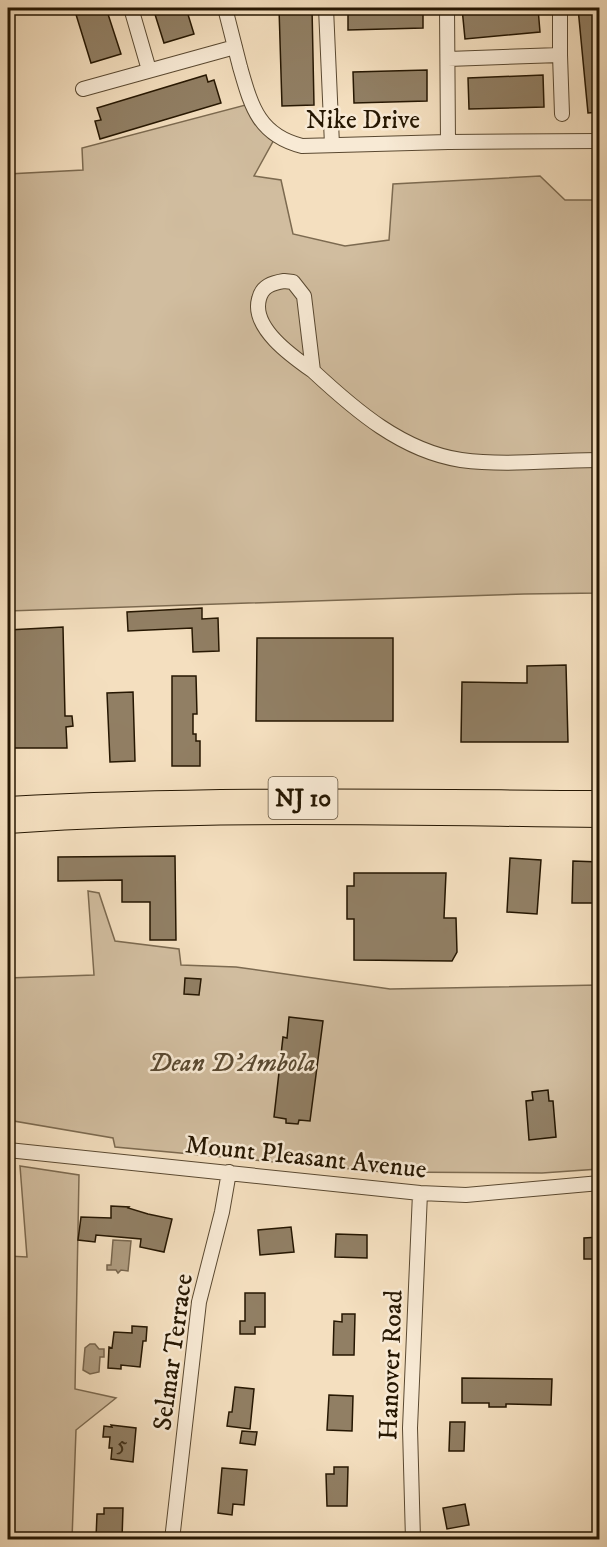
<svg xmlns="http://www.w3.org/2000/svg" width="607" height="1547" font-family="'IM FELL DW Pica',serif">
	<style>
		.green { fill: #d1bd9f; stroke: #7c6a50; stroke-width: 1.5 }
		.water { fill: #ae9b7f; stroke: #78664d; stroke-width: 1.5 }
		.building { fill: #917f64; stroke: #261702; stroke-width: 1.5 }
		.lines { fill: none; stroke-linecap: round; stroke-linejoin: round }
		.minor-casing { stroke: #5a4931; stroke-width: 16 }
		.major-casing { stroke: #261702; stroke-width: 20 }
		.minor { stroke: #f8ead5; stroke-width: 14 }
		.major { stroke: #f4dfbf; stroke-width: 18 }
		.labels { text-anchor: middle; stroke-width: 5; stroke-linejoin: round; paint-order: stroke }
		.number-label { font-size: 22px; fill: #41311a }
		.shield { fill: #f8ead5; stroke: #655641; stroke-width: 1.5 }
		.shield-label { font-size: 24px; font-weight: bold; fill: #261702 }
		.street-label { font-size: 26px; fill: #261702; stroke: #f8ead5 }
		.park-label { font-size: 26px; font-style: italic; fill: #594931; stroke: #f8ead5 }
	</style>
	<rect width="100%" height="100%" fill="#f4dfbf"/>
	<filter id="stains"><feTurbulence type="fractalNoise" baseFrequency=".00333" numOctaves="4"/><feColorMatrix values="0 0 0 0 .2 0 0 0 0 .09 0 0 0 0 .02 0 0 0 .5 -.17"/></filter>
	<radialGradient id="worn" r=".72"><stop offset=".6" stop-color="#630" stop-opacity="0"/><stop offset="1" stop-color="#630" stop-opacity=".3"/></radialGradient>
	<path class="green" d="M253,103l23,33 -22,40 27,4 12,54 52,12 44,-6 4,-56 147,-8 25,24h34v393l-75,1 -516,17v-437l75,-4 -1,-22z
		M88,891l11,2 16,48 64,8 2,16 55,2 154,22 209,-4v184l-57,4 -158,-1 -269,-25 -2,-9 -105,-18v-142l86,-3z
		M20,1166l59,9 -4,214 41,9 -40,32 -4,109h-64v-283l19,1z"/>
	<path class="water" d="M113,1240l18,1 -3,30 -7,-1 -3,3 -2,-3h-9v-5h4z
		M90,1344h5l4,5h5v8h-4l-1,15 -9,2 -7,-4 2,-22z"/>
	<path class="building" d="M74,8h32l15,46 -30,9z
		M153,8h33l8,26 -30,9z
		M279,8h33l2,97 -32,1z
		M348,8h75v20l-75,2z
		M462,8h76l2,24 -75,7z
		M578,8h22v104l-12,1z
		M427,70v31l-73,2 -1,-31z
		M206,75l2,7 6,-2 7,23 -121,36 -5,-18 6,-1 -4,-12z
		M543,75l1,32 -75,2 -1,-31z
		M202,608v11l16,-1 1,33 -26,1 -1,-24 -64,3 -1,-19z
		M63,627l2,89h7l1,10 -7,1 1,21h-59v-118z
		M257,638h136v83h-137z
		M566,665l2,77h-107l1,-60 65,1v-17z
		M172,676h24l1,38h-4v20h3v7h4v25h-28z
		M133,692l2,69 -25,1 -3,-69z
		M175,856l1,84h-26v-38h-28v-22l-64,1v-24z
		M510,858l31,2 -4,54 -30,-2z
		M573,861l27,1v41h-28z
		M354,873h92l-2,45h12l1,34 -5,9 -98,-1v-41h-7v-33h7z
		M185,978l16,1 -2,16 -15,-1z
		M289,1017l34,4 -13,100 -11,-1 -1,4 -12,-1v-4l-12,-2 9,-80 4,1z
		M548,1090l1,11h4l3,36 -27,3 -3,-39 7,-1 -1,-8z
		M111,1206l18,1 -1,1 20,6 24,5 -8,33 -24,-5 1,-8 -45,-4 -1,7 -17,-2 3,-23 30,1z
		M291,1227l3,25 -34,3 -2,-25z
		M336,1234l31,1v23l-32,-1z
		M600,1237v22h-16v-21z
		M245,1293h20v34h-10v7h-15v-13h5z
		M342,1314h13l-1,41h-21l1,-34 8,1z
		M132,1326l15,1 -1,14h-3l-3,26 -19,-2v4l-13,-1 1,-21 3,1 2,-16 18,1z
		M462,1378l90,1 -1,26 -45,-1v3h-17v-4h-27z
		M235,1387l19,2 -4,40 -23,-3 2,-14h3z
		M329,1395l24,1 -1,35 -25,-1z
		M450,1422h15l-1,29h-15z
		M111,1425l25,3 -3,34 -22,-3 1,-11h-3l1,-11h-7l1,-11 8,1z
		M242,1431l15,1 -2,13 -15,-2z
		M334,1467h14l-1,39h-20l-1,-32h8z
		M222,1468l25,2 -3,35 -11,-1 -1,11 -14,-2z
		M465,1504l4,21 -22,4 -4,-21z
		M104,1508h19l-1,31 -26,-1 1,-24h7z"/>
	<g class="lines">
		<g class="minor-casing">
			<path id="minor" d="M131,8l18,62
				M225,8c5,19 10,39 15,59 11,38 18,68 62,79l146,-4 152,-1
				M326,8l6,137
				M447,8l1,134
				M560,8v47
				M448,59l112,-4 2,59
				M83,89l152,-42
				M284,281l9,1 11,14 9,75c-20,-14 -62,-43 -54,-72 3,-13 13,-16 25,-18z
				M313,371c42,39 89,80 148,89 45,6 93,0 139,0
				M8,1150l412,43 46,2 134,-12
				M172,1540l27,-238 23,-90 7,-40
				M413,1540l-3,-112 10,-235"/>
		</g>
		<g class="major-casing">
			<path id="major" d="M8,806c197,-11 394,-7 592,-6
				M8,824c197,-14 394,-8 592,-6"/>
		</g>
		<use href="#minor" class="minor"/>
		<use href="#major" class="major"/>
	</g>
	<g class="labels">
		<g class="number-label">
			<text x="122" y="1451">5</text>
		</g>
		<rect class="shield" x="268.5" y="777" width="69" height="42" rx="4.5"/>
		<g class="shield-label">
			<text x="303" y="806">NJ 10</text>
		</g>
		<g class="street-label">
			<text x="363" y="128">Nike Drive</text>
			<text transform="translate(306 1156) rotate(6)" y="9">Mount Pleasant Avenue</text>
			<text transform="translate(172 1352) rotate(-82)" y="9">Selmar Terrace</text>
			<text transform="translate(390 1365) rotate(-88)" y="9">Hanover Road</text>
		</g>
		<g class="park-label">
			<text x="232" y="1071">Dean D'Ambola</text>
		</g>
	</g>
	<rect width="607" height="1547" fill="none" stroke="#f4dfbf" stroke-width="30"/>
	<rect x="9" y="9" width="589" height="1529" fill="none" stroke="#261702" stroke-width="3"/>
	<rect x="15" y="15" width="577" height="1517" fill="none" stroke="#261702" stroke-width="1.5"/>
	<rect width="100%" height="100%" filter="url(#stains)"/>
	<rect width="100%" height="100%" fill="url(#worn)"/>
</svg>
